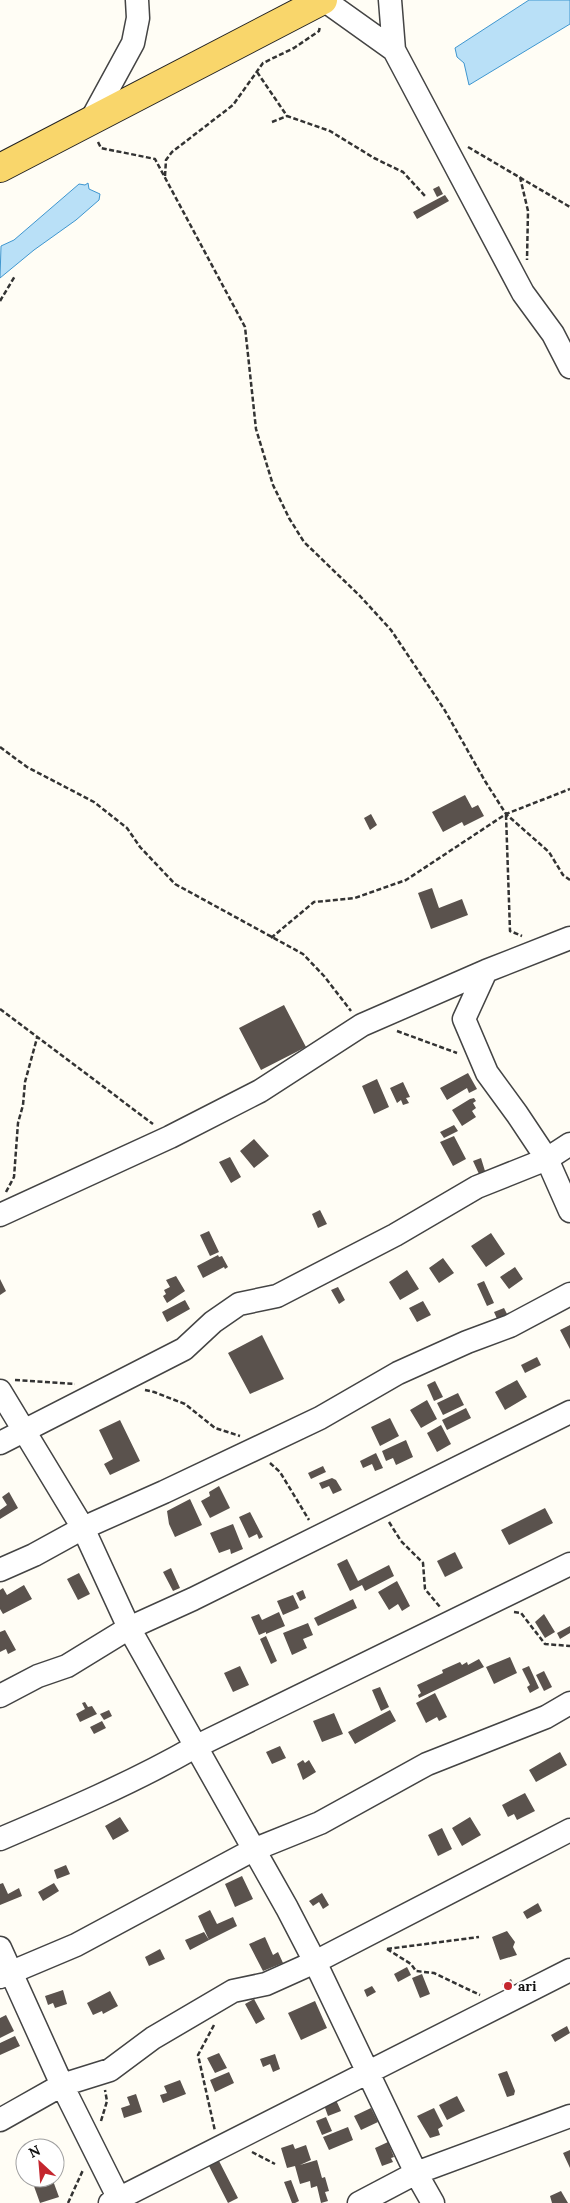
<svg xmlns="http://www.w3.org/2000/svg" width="570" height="2203" font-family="Lora,serif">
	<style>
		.water { fill: #b9e0f7; stroke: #3f96cf }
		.building { fill: #5a524d }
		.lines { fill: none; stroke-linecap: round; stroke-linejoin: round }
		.minor-casing { stroke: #444; stroke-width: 25 }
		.major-casing { stroke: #222; stroke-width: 30 }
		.path { stroke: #333; stroke-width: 2.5; stroke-dasharray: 5 2.5; stroke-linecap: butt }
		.minor { stroke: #fff; stroke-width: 22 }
		.major { stroke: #f9d66b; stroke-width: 28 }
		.poi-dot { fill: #c4262e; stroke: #fff; stroke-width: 2 }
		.labels { text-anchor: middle; stroke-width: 5; stroke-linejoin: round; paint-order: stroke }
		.poi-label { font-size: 14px; font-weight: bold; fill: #111; stroke: #fff; text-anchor: start }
	</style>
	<rect width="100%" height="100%" fill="#fffdf5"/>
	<path class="water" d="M529,0h41v24l-101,61 -5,-22 -7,-6 -2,-9z
		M88,183l1,6 11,5 -1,6 -23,20 -42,30 -34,28 1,-32 13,-6 65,-56 6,1z"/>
	<path class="building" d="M439,186l4,8 -6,3 -4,-8z
		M445,195l4,6 -32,18 -4,-7z
		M465,795l7,13 6,-3 6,11 -20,10 -2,-4 -19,10 -11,-20z
		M371,814l6,11 -7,5 -6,-12z
		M432,888l7,20 23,-9 6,16 -37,14 -13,-36z
		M284,1005l22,42 -45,23 -22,-42z
		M468,1073l9,16 -8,4 -2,-5 -20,12 -7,-12z
		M377,1079l12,28 -15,7 -12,-28z
		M403,1082l7,15 -4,1 3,5 -6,2 -2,-5 -4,3 -7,-15z
		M474,1098l2,3 -3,2 3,5 -4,3 4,6 -14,9 -10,-16 18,-11z
		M454,1125l4,6 -14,7 -4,-6z
		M454,1136l12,23 -13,7 -13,-24z
		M254,1139l15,17 -15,12 -14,-17z
		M230,1157l11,20 -10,6 -12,-21z
		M481,1158l4,13 -6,3 -6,-13z
		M320,1210l7,14 -9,4 -6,-14z
		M209,1231l10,21 -9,4 -10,-21z
		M491,1233l14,21 -19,13 -15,-21z
		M218,1255l1,2 3,-1 6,11 -3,2 -1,-2 -21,11 -6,-12z
		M443,1258l11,15 -15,10 -10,-15z
		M515,1267l8,12 -14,10 -9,-12z
		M407,1270l12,19 -19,11 -11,-18z
		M176,1276l9,15 -18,12 -4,-7 3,-2 -2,-4 6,-3 -4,-7z
		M0,1279l6,12 -6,4z
		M484,1281l10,22 -7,3 -10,-22z
		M338,1287l7,13 -6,4 -8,-14z
		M185,1300l5,9 -23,13 -5,-10z
		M423,1301l8,14 -14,7 -8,-14z
		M504,1308l4,8 -10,5 -4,-9z
		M570,1325v24l-10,-19z
		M262,1335l22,44 -34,15 -22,-41z
		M537,1357l4,8 -16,8 -4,-8z
		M517,1380l10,17 -22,13 -10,-18z
		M435,1381l8,16 -9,4 -7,-16z
		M458,1393l6,12 -21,10 -6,-12z
		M427,1400l10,19 -16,9 -11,-18z
		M466,1408l5,10 -24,12 -5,-10z
		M390,1418l9,18 -19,10 -9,-19z
		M120,1420l20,41 -30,14 -6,-11 9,-5 -14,-29z
		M441,1425l10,19 -14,8 -10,-19z
		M406,1440l7,17 -17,8 -3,-7 -7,3 -4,-10z
		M376,1453l7,15 -8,3 -3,-7 -9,4 -3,-7z
		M323,1466l3,6 -15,7 -3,-6z
		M332,1478l4,2 6,10 -9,4 -4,-8 -7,3 -3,-6z
		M219,1486l11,22 -20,10 -9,-17 9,-5 -1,-4z
		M9,1492l9,16 -18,11v-9l7,-5 -5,-8z
		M190,1499l12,26 -27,12 -6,-13 -2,-13z
		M545,1508l8,15 -44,22 -8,-15z
		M250,1512l13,25 -4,2 -2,-5 -8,4 -10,-21z
		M233,1524l10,25 -12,5 -1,-5 -11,4 -9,-20z
		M455,1552l8,16 -18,9 -8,-16z
		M347,1559l11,22 31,-16 5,11 -29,15 -3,-6 -12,6 -13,-27z
		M171,1568l9,20 -7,3 -10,-19z
		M79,1573l11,21 -12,6 -11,-21z
		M397,1581l13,25 -8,5 -4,-7 -9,6 -11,-18z
		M24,1585l8,14 -29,15 -3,-5v-19l3,-2 4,7z
		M303,1590l3,8 -6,3 -4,-8z
		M293,1595l6,13 -16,7 -6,-14z
		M353,1599l4,9 -39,18 -4,-8z
		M279,1612l6,14 -19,8v-2l-7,3 -8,-18 8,-3 3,6z
		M544,1614l11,18 -10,6 -10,-16z
		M308,1623l5,12 -10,4 4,9 -15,7 -9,-22z
		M570,1626v7l-10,6 -3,-6z
		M5,1630l11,20 -8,4 -2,-5 -6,3v-20z
		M266,1636l11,25 -6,3 -11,-25z
		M510,1657l7,16 -23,11 -8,-17z
		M479,1659l5,8 -65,31 -1,-3 3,-2 -4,-8 26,-12 -1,-3 18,-8 2,3 5,-3 1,3z
		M240,1666l9,19 -16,7 -9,-19z
		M529,1666l10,22 -9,5 -3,-6 3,-2 -8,-16z
		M544,1671l8,16 -8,4 -8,-16z
		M380,1687l9,20 -8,4 -9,-21z
		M435,1693l12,24 -8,4 -2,-4 -11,6 -10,-20z
		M85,1702l3,5 4,-1 5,8 -17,8 -4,-8 9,-5 -3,-6z
		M109,1710l3,6 -8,4 -4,-6z
		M390,1710l6,11 -41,23 -7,-12z
		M334,1713l9,21 -21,8 -9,-21z
		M102,1721l4,7 -12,6 -4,-7z
		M280,1746l6,12 -14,6 -6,-12z
		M560,1752l7,13 -31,17 -7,-12z
		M303,1760l2,3 4,-3 7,12 -13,8 -6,-16z
		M525,1793l10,18 -18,9 -3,-6 -6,3 -6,-12z
		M120,1817l9,14 -16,9 -8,-14z
		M470,1817l11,18 -19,11 -10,-18z
		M442,1828l10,21 -14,7 -10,-21z
		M66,1865l4,9 -13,5 -3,-9z
		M242,1876l11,23 -18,8 -10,-23z
		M3,1883l5,11 11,-6 3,8 -22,9v-21z
		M54,1883l5,8 -16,10 -5,-9z
		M322,1893l7,12 -6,4 -4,-7 -6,4 -4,-5z
		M538,1903l4,8 -15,8 -4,-7z
		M210,1910l7,14 16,-7 4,9 -28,14 -11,-24z
		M507,1931l8,11 -2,5 4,8 -17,5 -8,-23z
		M204,1932l5,8 -19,10 -5,-10z
		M265,1937l8,18 5,-3 5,11 -20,8 -14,-27z
		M160,1949l5,10 -16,7 -4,-9z
		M407,1967l4,8 -13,7 -4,-8z
		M422,1974l8,20 -10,4 -8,-20z
		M511,1979l4,9 -9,4 -4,-8z
		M372,1986l4,6 -9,5 -3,-7z
		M63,1990l4,14 -12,4 -2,-5 -5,2 -3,-9z
		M110,1991l8,15 -15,8 -1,-3 -9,4 -6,-12z
		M254,1999l11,20 -9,5 -11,-20z
		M315,2001l12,27 -26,12 -13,-27z
		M6,2015l8,16 -14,7v-20z
		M567,2026l3,7 -15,9 -4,-7z
		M15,2036l5,10 -20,9v-12z
		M219,2053l8,15 -12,5 -8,-15z
		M275,2054l5,15 -7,3 -3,-8 -7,3 -3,-8z
		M507,2071l8,20 -1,4 -7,2 -9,-23z
		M229,2072l5,11 -19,9 -5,-12z
		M180,2080l6,14 -23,9 -3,-8 7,-2 -3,-7z
		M136,2094l6,18 -18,6 -3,-10 9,-3 -3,-8z
		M457,2096l8,15 -18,9 -8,-15z
		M336,2100l5,11 -13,5 -4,-11z
		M371,2108l7,14 -17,8 -7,-14z
		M434,2108l9,18 -5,3 2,6 -10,3 -13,-22z
		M326,2117l6,14 -10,4 -6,-14z
		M348,2127l5,13 -24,10 -6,-13z
		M43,2140l2,8h-20v5l-2,-5h-2z
		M388,2142l6,15 -3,1 2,4 -11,4 -7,-18z
		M293,2144l2,5 11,-4 5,15 -11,5 17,-5 5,18 3,-1 4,14 -4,1 3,9 -7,2 -4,-17 -6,2 -1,-7 -10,3 -5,-18 -8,2 -6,-20z
		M570,2150v18l-7,-15z
		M218,2159l20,39 -10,5 -20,-39z
		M31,2178h21l7,19 -19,6z
		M291,2180l8,21 -4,2h-3l-8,-21z
		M561,2191l7,12h-16l-2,-7z"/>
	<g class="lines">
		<g class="minor-casing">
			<path id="minor" d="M324,0l70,50 129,243 30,41 17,33
				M390,0l4,50
				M90,122l43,-79 5,-25 -1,-18
				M486,971l-22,48 23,54 30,41 30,45 23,52
				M0,1215l170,-78 90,-46 102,-66 124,-54 84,-33
				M0,1391l83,137 46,100 158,280 28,54 101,211 -57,30
				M0,1443l184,-94 29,-27 26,-18 38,-8 118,-61 82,-48 70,-28 23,-15
				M0,1570l34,-15 49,-27 81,-36 156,-74 78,-45 69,-31 43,-16 60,-32
				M0,1696l38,-20 29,-10 62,-38 64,-29 377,-187
				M0,1839c66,-28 132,-56 195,-92l375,-183
				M0,1948l62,137 59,118
				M0,1977l76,-32 177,-95 67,-27 107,-59 119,-47 24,-14
				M0,2120l62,-35 48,-15 43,-32 80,-47 33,-7 49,-22 255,-132
				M110,2203l460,-233
				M433,2203l-17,-30 154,-57"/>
		</g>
		<g class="major-casing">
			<path id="major" d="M0,168l323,-168"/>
		</g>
		<path class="path" d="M257,72l30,44 43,15 44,27 29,14 22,24
			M272,122l15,-6
			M98,142l3,6 54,11 90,168 11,102 17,56 16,33 15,24 56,54 31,34 53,79 41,72 21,33 43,38 14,23 7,5
			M468,147l102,60
			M165,176l1,-16 6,-8 61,-47 30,-42 31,-15 25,-17 1,-5
			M520,177l8,34 -1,49
			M0,301l15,-25
			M0,747l27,20 67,35 33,26 13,19 35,37 128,70 21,22 27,35
			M506,815l4,116 12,5
			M271,938l43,-36 41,-4 51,-18 100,-66 64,-25
			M0,1009l153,115
			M397,1031l60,22
			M6,1192l8,-15 4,-54 5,-18 2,-23 12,-44
			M15,1380l60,4
			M145,1390l9,2 31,12 30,24 25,8
			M270,1463l10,9 29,48
			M389,1522l12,19 22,22 2,26 15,18
			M514,1612l7,1 24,31 25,2
			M387,1949l24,15 5,7 18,2 46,22
			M387,1949l92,-12
			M214,2025l-16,30 17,76
			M101,2121l6,-20 -2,-11
			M252,2152l23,12
			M68,2203l15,-33"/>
		<use href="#minor" class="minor"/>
		<use href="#major" class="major"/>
	</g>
	<circle class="poi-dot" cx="508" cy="1986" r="5"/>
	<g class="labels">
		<g class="poi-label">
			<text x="518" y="1991">ari</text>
		</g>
	</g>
	<g transform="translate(40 2163) rotate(334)"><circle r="24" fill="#ffffff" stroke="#a0a0a0"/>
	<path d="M0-4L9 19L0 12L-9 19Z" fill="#c4262e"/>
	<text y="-8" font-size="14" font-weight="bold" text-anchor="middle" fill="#111111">N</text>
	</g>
</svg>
